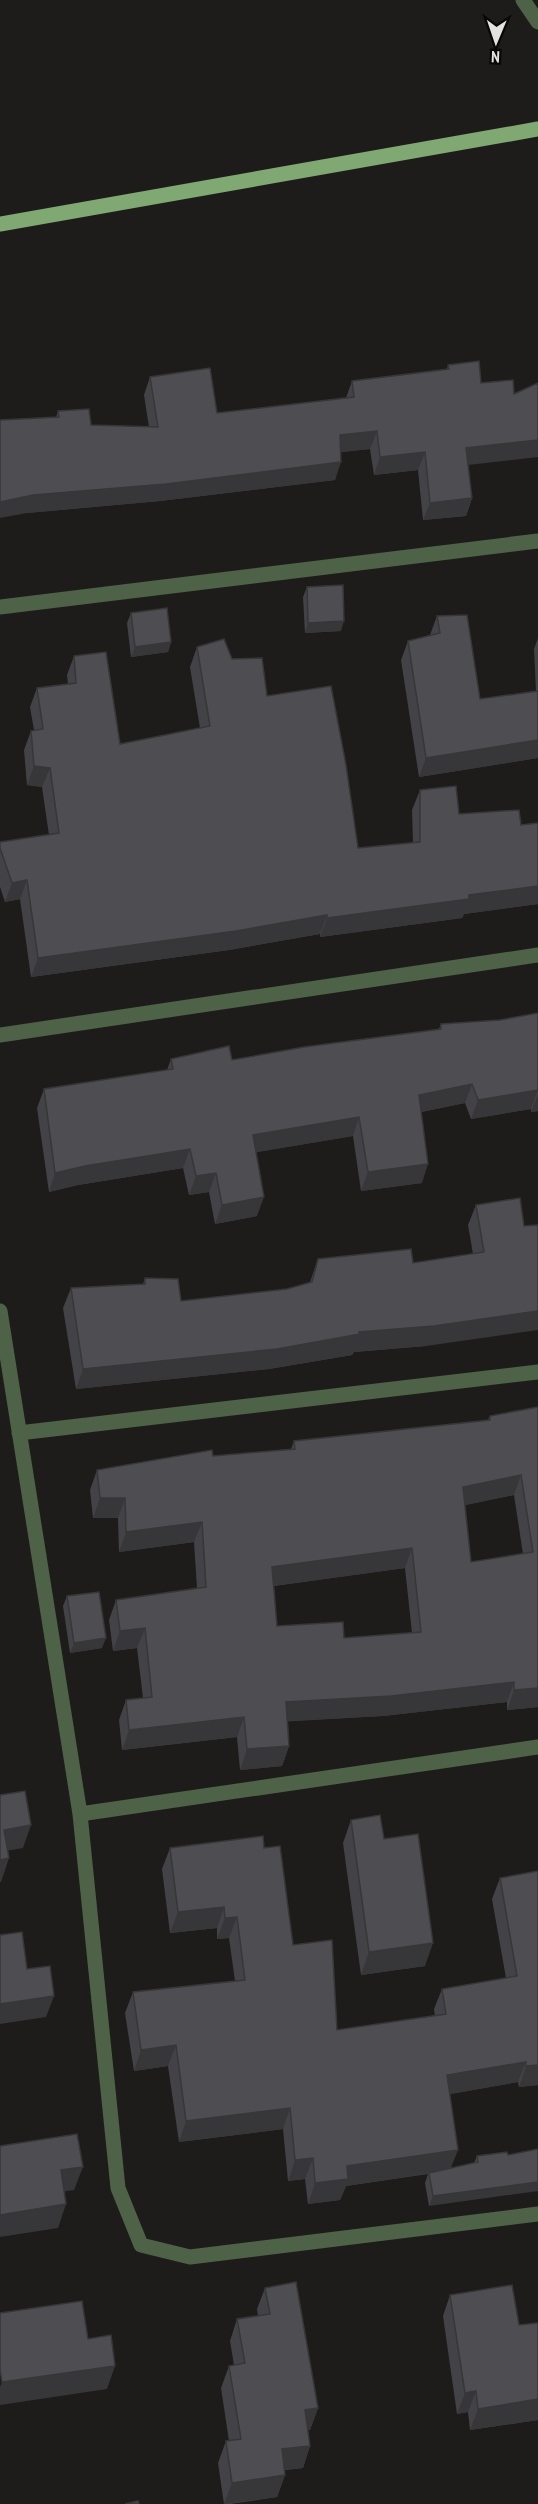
<svg xmlns="http://www.w3.org/2000/svg" width="538" height="2504" font-family="'PT Sans Narrow',sans-serif">
	<style>
		.lines { fill: none; stroke-linecap: round; stroke-linejoin: round }
		.minor { stroke: #4e6248; stroke-width: 15 }
		.primary { stroke: #7fa872; stroke-width: 15 }
		.wall { fill: #434347; fill-rule: evenodd }
		.shaded-wall { fill: #373739 }
		.building { fill: #4e4e52; stroke: #373739; stroke-width: 1.5; fill-rule: evenodd }
	</style>
	<rect width="100%" height="100%" fill="#1e1c1a"/>
	<g class="lines">
		<path class="minor" d="M523,0l15,22
			M0,607l538,-66
			M0,1035l538,-80
			M0,1311l80,503 38,374 23,57 49,12 348,-43
			M19,1433l519,-61
			M80,1814l458,-67"/>
		<path class="primary" d="M0,224l538,-95"/>
	</g>
	<path class="wall" d="M448,365l20,100 4,33 -6,18 -43,4 -5,-50 -44,5 -4,-26 -29,3 -6,28 -175,21 -133,12 31,-102 33,14 58,2 -5,-32 6,-18 67,36 129,-15 6,-17 95,-12z
		M307,587l34,44 -36,2 -2,-36z
		M131,613l40,29 -3,10 -37,5 -4,-34z
		M437,616l43,83 56,-8 -2,-42 4,-11v120l-119,19 -18,-117 7,-19 22,-6z
		M197,647l35,12 35,37 91,152 55,-5 -1,-33 8,-20 39,24 62,11 17,-2v81l-74,10 -2,4 -142,19v-3l-91,16 -198,27 -11,-78 -15,3 -5,-15v-45l49,-7 -7,-48 -15,-2 -3,-35 7,-19 3,-1 -4,-23 7,-19 31,-4 -1,-9 7,-19 46,88 80,-16 -10,-61z
		M538,1013v98l-7,1v-3l-60,10 -6,-16 -44,9 1,71 -61,8 -8,-55 -97,16 1,64 -42,8 -6,-32 -20,3 -6,-27 -105,17 -29,7 -12,-84 7,-19 123,-19 4,-11 61,1 207,-31 2,-5 59,-4z
		M520,1198l-94,148 -72,6 -2,3 -83,14 -193,20 -13,-81 8,-20 72,-4 2,-6 36,23 106,-12 23,-7 8,-23 95,4 60,-9 -5,-29 8,-20z
		M538,1407v300l-31,3v-8l-124,14 -95,5 1,25 -7,20 -42,4 -3,-33 -115,13 -3,-30 7,-20 17,-2 -6,-50 -24,3 -4,-31 7,-20 81,-12 -3,-46 -75,10 -1,-34h-25l-3,-28 7,-20 116,-14 78,-7 3,-8 194,-21 2,-4zM514,1495l9,59 -52,8 -6,-57zM405,1568l7,65 -68,5 -67,-12 -3,-40z
		M67,1596l35,52 -32,5 -7,-47z
		M351,1820l33,19 41,127 -64,9 -18,-132z
		M170,1848h94l29,97 44,85 98,-14 -1,-7 8,-20 64,-11 -14,-79 8,-21 38,207 -19,2 -1,-5 -68,12 1,74 23,-5 3,-7 30,-4 -78,54 -4,-23 3,-9 -82,12 -6,14 -32,4 -3,-25 -17,2 -5,-52 -104,13 -11,-76 -34,5 -9,-58 8,-21 102,-11 -6,-43 -12,1v-11l-47,5 -8,-64z
		M265,2288l53,120 -8,22h-2l2,16 -7,22 -18,2v5l-8,22 -47,7h-6l-6,-41 8,-22h3l-8,-53 8,-22 5,-1 -4,-24 7,-22 21,-3 -1,-7z
		M450,2295l69,30 19,-2v97l-68,10 -2,-18 -11,2 -14,-98z"/>
	<path class="shaded-wall" d="M377,431l-7,18 -36,4 6,-18z
		M538,440v17l-79,9 7,-18z
		M425,452l-7,18 -44,5 6,-18z
		M341,462l-6,18 -175,21 -133,12 -27,5v-16l33,-7z
		M472,498l-6,18 -43,4 7,-17z
		M344,621l-3,10 -36,2 3,-10z
		M171,642l-3,10 -37,5 4,-10z
		M538,740v18l-119,19 7,-19z
		M34,766l16,2 -8,19 -15,-2z
		M27,880l-7,19 -15,3 7,-19z
		M538,886v18l-74,10 -2,4 -142,19 7,-19 142,-23z
		M327,915l-7,19 -91,16 -198,27 7,-19z
		M472,1084l-7,19 -53,11 7,-19z
		M538,1090l-7,19 -60,10 7,-19z
		M538,1094v17l-7,1z
		M359,1117l-6,19 -107,18 7,-19z
		M190,1149l-7,19 -105,17 -29,7 6,-19 30,-7z
		M428,1164l-6,19 -61,8 7,-19z
		M216,1173l-7,19 -20,3 7,-19z
		M264,1197l-7,19 -42,8 7,-19z
		M538,1311v19l-112,16 -72,6 -2,3 -83,14 -193,20 7,-20 276,-37z
		M521,1475l-7,20 -58,12 7,-20z
		M100,1498h25l-7,20h-25z
		M202,1522l-8,20 -75,10 7,-20z
		M412,1548l-7,20 -140,19 7,-20z
		M145,1628l-8,20 -24,3 7,-20z
		M106,1638l-4,10 -32,5 4,-10z
		M514,1682l-7,20 -124,14 -104,6 7,-20z
		M538,1688v19l-31,3 7,-20z
		M244,1717l-7,20 -115,13 7,-20z
		M289,1746l-7,20 -42,4 7,-21z
		M31,1825l-8,23 -23,4 4,-22z
		M9,1858l-8,24h-1v-22z
		M224,1907l-7,21 -47,5 8,-21z
		M237,1917l-8,21 -12,1 8,-21z
		M433,1943l-8,23 -64,9 8,-23z
		M54,1996l-8,21 -46,7v-20z
		M176,2045l-8,21 -34,5 7,-21z
		M526,2062l-8,20 -78,14 7,-21z
		M538,2065v20l-19,2 7,-21z
		M290,2108l-7,21 -104,13 7,-21z
		M458,2150l-8,20 -104,16 -6,14 -32,4 7,-21 32,-17z
		M313,2158l-8,21 -17,2 7,-21z
		M83,2167l-9,23 -21,3 8,-23z
		M538,2182v9l-109,15 4,-10z
		M66,2204l-8,24 -58,9v-22z
		M115,2366l-8,23 -107,16v-18l2,-5z
		M476,2391l-8,21 -11,2 8,-21z
		M538,2399v21l-68,10 8,-21z
		M318,2408l-8,22 -13,2 8,-22z
		M310,2446l-7,22 -29,3 8,-22z
		M285,2475l-8,22 -53,7 8,-21z"/>
	<path class="building" d="M479,361l2,22 32,-3 1,14 24,-11v57l-72,8 6,50 -42,5 -5,-51 -45,5 -3,-26 -37,4 1,27 -175,22 -133,11 -33,7v-82l59,-3 -1,-6 31,-2 2,16 67,2 -8,-50 60,-9 7,45 137,-16 -2,-16 97,-12 -1,-4z
		M343,585l1,36 -36,2 -1,-36z
		M167,608l4,34 -36,5 -4,-34z
		M467,615l13,84 58,-8v49l-112,18 -18,-117 32,-8 -3,-17z
		M224,639l8,20 30,-1 5,38 64,-10 15,79 12,83 62,-6v-52l36,-4 3,28 60,-4 2,15 17,-2v63l-69,9v4l-142,19v-3l-91,16 -198,27 -11,-78 -15,3 -12,-35v-6l59,-9 -9,-65 -16,-2 -3,-35 12,-2 -6,-41 39,-5 -2,-27 32,-4 14,92 90,-18 -13,-79z
		M538,1013v79v-2l-60,10 -6,-16 -53,11 9,69 -60,8 -9,-55 -106,18 11,62 -42,8 -6,-32 -20,3 -6,-27 -105,17 -30,7 -11,-84 129,-20 -2,-10 58,-13 3,14 72,-13 137,-18v-5l59,-4z
		M520,1198l4,28 14,-1v86l-104,15 -75,6 1,2 -83,15 -194,20 -12,-81 74,-4v-6l33,1 3,22 106,-12 25,-7 6,-23 93,-10 2,14 71,-11 -8,-47z
		M538,1407v281l-24,2v-8l-123,14 -105,6 3,44 -42,3 -3,-32 -115,13 -3,-30 26,-3 -7,-69 -25,3 -4,-31 90,-13 -4,-65 -76,10 -1,-34h-25l-3,-28 115,-20 1,6 82,-7 -1,-8 196,-21v-4zM521,1475l12,77 -62,10 -8,-75zM412,1548l9,84 -77,6 -1,-16 -66,4 -5,-59z
		M99,1592l7,46 -32,5 -7,-47z
		M25,1791l6,34 -27,5 5,28 -9,2v-65z
		M380,1815l4,24 34,-5 15,109 -64,9 -18,-132z
		M263,1836l1,12 16,-2 13,99 39,-5 5,90 109,-16 -4,-25 75,-13 -17,-98 38,-7v194l-12,1v-4l-79,13 11,75 -111,16 1,13 -33,4 -2,-25 -18,2 -5,-52 -104,13 -10,-76 -35,5 -8,-58 112,-12 -8,-63 -12,1 -1,-11 -46,5 -8,-64z
		M22,1932l5,37 23,-3 4,30 -54,8v-69z
		M77,2134l6,33 -22,3 5,34 -66,11v-69z
		M538,2149v33l-105,14 -4,-23 49,-11 -1,-6 30,-4 1,3z
		M296,2282l22,126 -13,2 5,36 -28,3 3,26 -53,8 -6,-42 15,-2 -12,-73 16,-3 -8,-44 33,-5 -5,-26z
		M512,2285l7,40 19,-2v76l-60,10 -2,-18 -11,2 -15,-98z
		M82,2301l6,38 23,-4 4,31 -113,16 -2,-13v-56z
		M138,2501l1,3h-14z"/>
	<g transform="translate(496 42) rotate(182)" stroke="#080706" stroke-width="4.5" paint-order="stroke">
	<path d="M0-4.5L10 22L0 15L-10 22Z" fill="#e3e2e0"/>
	<text y="-9" font-size="16" font-weight="bold" text-anchor="middle" fill="#e3e2e0">N</text>
	</g>
</svg>
